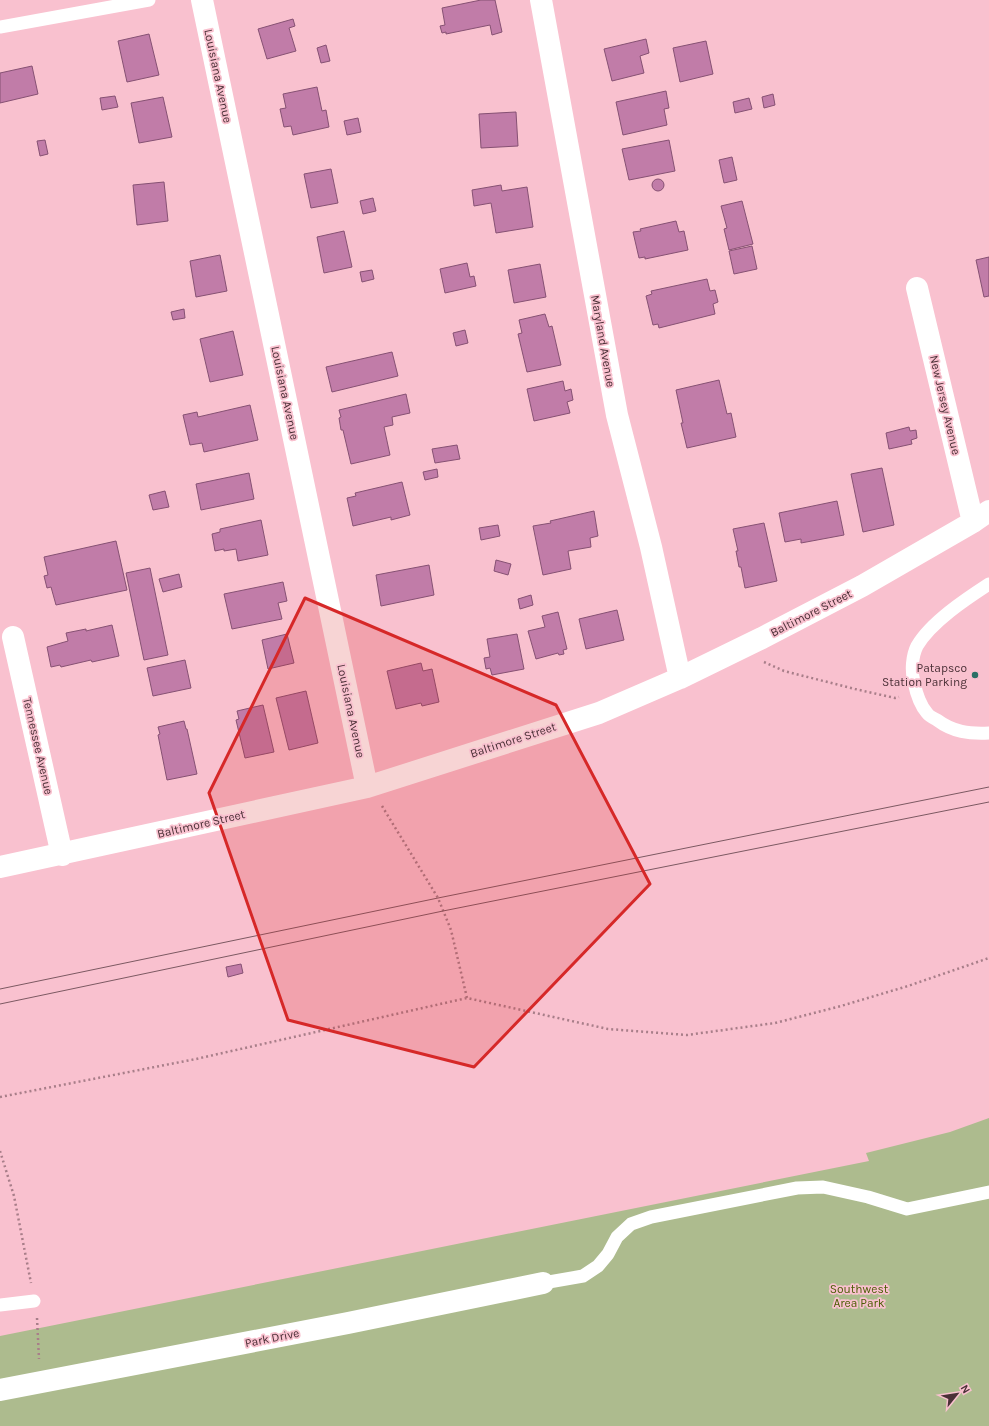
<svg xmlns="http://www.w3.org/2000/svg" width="989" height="1426" font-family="Karla,sans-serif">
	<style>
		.green { fill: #adbb8e }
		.building { fill: #c17ca8; stroke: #865173 }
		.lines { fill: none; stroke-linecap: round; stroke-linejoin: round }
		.path { stroke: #a87e89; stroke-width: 2.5; stroke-dasharray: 2 3; stroke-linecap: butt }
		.service { stroke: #fff; stroke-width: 13 }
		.minor { stroke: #fff; stroke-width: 22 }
		.tram { stroke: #7c5962; stroke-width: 1 }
		.marked { fill: #d62828; fill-opacity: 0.2; stroke: #d62828; stroke-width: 3; stroke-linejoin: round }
		.poi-dot { fill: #2a7066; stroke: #f9c1cf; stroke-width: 1.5 }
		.labels { text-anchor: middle; stroke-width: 3.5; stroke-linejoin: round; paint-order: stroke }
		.street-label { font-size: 12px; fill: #4b3037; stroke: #f9c1cf }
		.poi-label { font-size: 12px; fill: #4b3037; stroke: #f9c1cf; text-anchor: end }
		.park-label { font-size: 12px; fill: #4b5d05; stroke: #f9c1cf }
	</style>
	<rect width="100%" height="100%" fill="#f9c1cf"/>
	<path class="green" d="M989,1118v308h-989v-90l869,-175 -3,-8 84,-21z"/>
	<path class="building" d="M481,0h14l7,32 -10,3 -2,-10 -44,9v-2l-4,1 -2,-7 5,-1 -3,-17z
		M293,19l2,7 -6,2 7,23 -29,8 -9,-30z
		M149,34l10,41 -32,7 -9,-41z
		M646,39l3,14 -9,3 4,17 -32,8 -8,-32z
		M706,41l7,33 -33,8 -7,-34z
		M326,45l4,16 -9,2 -4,-15z
		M32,66l6,28 -38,9v-30z
		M317,87l5,24 4,-1 3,17 -36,8 -2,-9 -7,1 -4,-18 6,-1 -3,-14z
		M666,91l3,17 -5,1 3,16 -44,10 -7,-33z
		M773,94l2,11 -11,3 -2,-11z
		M115,96l3,11 -16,3 -2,-12z
		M163,97l9,40 -33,6 -8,-40z
		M749,98l3,11 -17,4 -2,-11z
		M516,112l2,34 -37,2 -2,-34z
		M358,118l3,14 -14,3 -3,-14z
		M45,140l3,14 -8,2 -3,-15z
		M669,140l6,31 -46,9 -7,-31z
		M732,157l5,23 -13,3 -5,-23z
		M331,169l7,34 -27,5 -7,-34z
		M652 185a6 6 0 1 1 12 0a6 6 0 1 1-12 0Z
		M164,182l4,39 -31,4 -4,-40z
		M501,185l1,6 25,-4 6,40 -37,6 -5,-30 -17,3 -2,-16z
		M373,198l3,13 -13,3 -3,-13z
		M742,201l11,43 -24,6 -5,-21 3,-1 -6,-22z
		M676,221l3,11 5,-1 4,19 -43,9v-2l-6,1 -6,-26 8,-1 -1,-2z
		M344,231l8,36 -28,6 -7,-36z
		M752,246l5,23 -23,5 -5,-23z
		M220,255l7,36 -31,6 -6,-36z
		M989,257v39l-5,1 -8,-37z
		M467,263l3,14 4,-1 2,10 -31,7 -5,-24z
		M540,264l6,33 -32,6 -6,-33z
		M372,270l2,9 -12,3 -2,-10z
		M707,279l3,12 5,-1 3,12 -5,2 2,10 -56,14 -1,-4 -5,1 -7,-29 6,-2 -1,-3z
		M184,309l1,9 -12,2 -2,-8z
		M545,314l4,13 3,-1 9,39 -34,7 -9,-38 4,-1 -3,-13z
		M465,330l3,13 -12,3 -3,-13z
		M233,331l10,44 -33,7 -10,-43z
		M392,352l6,24 -66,16 -6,-25z
		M719,380l8,34 4,-1 5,24 -49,11 -6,-25h2l-7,-33z
		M563,381l2,10 6,-2 2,11 -6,2 3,11 -36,8 -7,-32z
		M406,394l4,19 -18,4 1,8 -9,2 6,28 -39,9 -8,-34h-2l-2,-12 2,-1 -2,-7z
		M250,405l8,35 -54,12 -2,-9 -12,2 -7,-30 14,-3 1,5z
		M909,427l1,4 6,-1 1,8 -6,2 1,4 -23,5 -3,-16z
		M457,445l3,14 -25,4 -3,-14z
		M882,468l12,57 -31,7 -12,-58z
		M437,469l1,8 -13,3 -2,-8z
		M249,473l5,26 -53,11 -5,-26z
		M402,482l8,33 -19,5v-3l-38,9 -6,-28 9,-2 -1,-3z
		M165,491l4,16 -16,3 -4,-15z
		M837,501l7,34 -43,8v-4l-16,3 -6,-29z
		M594,511l4,25 -8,2 1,9 -23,4 3,18 -28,6 -10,-49 18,-3 -1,-2z
		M261,520l7,35 -30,6 -2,-12 -12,2v-2l-9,2 -3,-17 8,-2v-3z
		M764,523l13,58 -32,7 -4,-21h-2l-3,-16h2l-5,-22z
		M498,525l2,11 -19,4 -2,-12z
		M116,541l11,49 -71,15 -5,-18 -4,1 -3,-12 4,-1 -4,-18z
		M496,560l15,4 -3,11 -14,-4z
		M429,565l5,30 -53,11 -5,-31z
		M150,568l18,87 -24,5 -18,-87z
		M179,574l3,13 -19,5 -4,-13z
		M283,582l4,19 -9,2 4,16 -50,10 -8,-35z
		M531,595l2,10 -13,4 -2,-10z
		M617,610l7,30 -38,9 -7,-30z
		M558,612l9,37 -4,1 1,4 -5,1 -1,-2 -22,6 -8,-28 17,-4 -3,-11z
		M112,625l7,31 -27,6 -1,-2 -30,7 -1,-2 -9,2 -4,-20 21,-6 -2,-8 20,-4v2z
		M287,634l7,29 -26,6 -6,-29z
		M517,634l7,35 -32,6 -2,-7 -4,1 -2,-11 6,-1 -3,-18z
		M185,660l6,28 -38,8 -6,-28z
		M421,663l2,8 9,-2 7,33 -17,4 -1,-3 -25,6 -9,-38z
		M306,691l12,52 -29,7 -13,-52z
		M263,705l11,47 -29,6 -9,-38 3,-1 -2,-8z
		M184,721l2,8h1l10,45 -30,6 -9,-45 2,-1 -2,-7z
		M241,964l2,9 -15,4 -2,-10z"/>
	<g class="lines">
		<path class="path" d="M764,662l20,9 71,18 40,9 4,-1
			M382,806l56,92 13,32 16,68
			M0,1097l196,-38 271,-61 141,31 79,6 88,-12 66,-17 67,-20 81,-28
			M0,1151l14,45 17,87
			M37,1318l2,41"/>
		<path class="service" d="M0,27l149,-27
			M989,584c-23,15 -58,38 -72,62 -5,10 -6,25 -3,36 2,10 6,23 13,31 2,3 6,5 10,7 16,12 32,14 52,13
			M543,1283l40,-7 15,-10 10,-12 9,-17 14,-13 20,-7 146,-29 26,-1 45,10 39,12 82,-17
			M0,1305l34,-4"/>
		<path class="minor" d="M202,0l165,787
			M541,0l76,415 34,132 29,131
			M917,288l56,234
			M13,637l49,218
			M0,867l367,-80 232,-74 81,-35 82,-40 100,-52 111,-64 16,-11
			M0,1390l348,-67 195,-40"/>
		<path class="tram" d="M0,989l438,-91 551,-111
			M0,1004l443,-93 546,-109"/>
	</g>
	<path class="marked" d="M305,598l251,107 94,179 -176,183 -186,-47 -79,-227z"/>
	<circle class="poi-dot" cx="975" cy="675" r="4"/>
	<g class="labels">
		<g class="street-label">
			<text transform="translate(218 76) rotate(78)" y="4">Louisiana Avenue</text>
			<text transform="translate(603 341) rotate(80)" y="4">Maryland Avenue</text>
			<text transform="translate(285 393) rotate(78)" y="4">Louisiana Avenue</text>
			<text transform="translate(945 405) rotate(77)" y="4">New Jersey Avenue</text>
			<text transform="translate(811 613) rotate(-27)" y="4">Baltimore Street</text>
			<text transform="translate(351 711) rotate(78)" y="4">Louisiana Avenue</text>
			<text transform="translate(513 740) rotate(-18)" y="4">Baltimore Street</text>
			<text transform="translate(38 746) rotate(77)" y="4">Tennessee Avenue</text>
			<text transform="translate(201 824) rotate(-13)" y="4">Baltimore Street</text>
			<text transform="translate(272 1338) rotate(-11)" y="4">Park Drive</text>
		</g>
		<g class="poi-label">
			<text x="967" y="672">Patapsco<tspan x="967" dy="14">Station Parking</tspan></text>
		</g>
		<g class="park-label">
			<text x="859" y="1293">Southwest<tspan x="859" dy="14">Area Park</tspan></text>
		</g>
	</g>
	<g transform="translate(957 1394) rotate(60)" stroke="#f9c1cf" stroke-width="3" paint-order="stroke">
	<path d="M0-3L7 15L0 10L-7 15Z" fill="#4b3037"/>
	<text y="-6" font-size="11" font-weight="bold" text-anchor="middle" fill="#4b3037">N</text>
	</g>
</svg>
